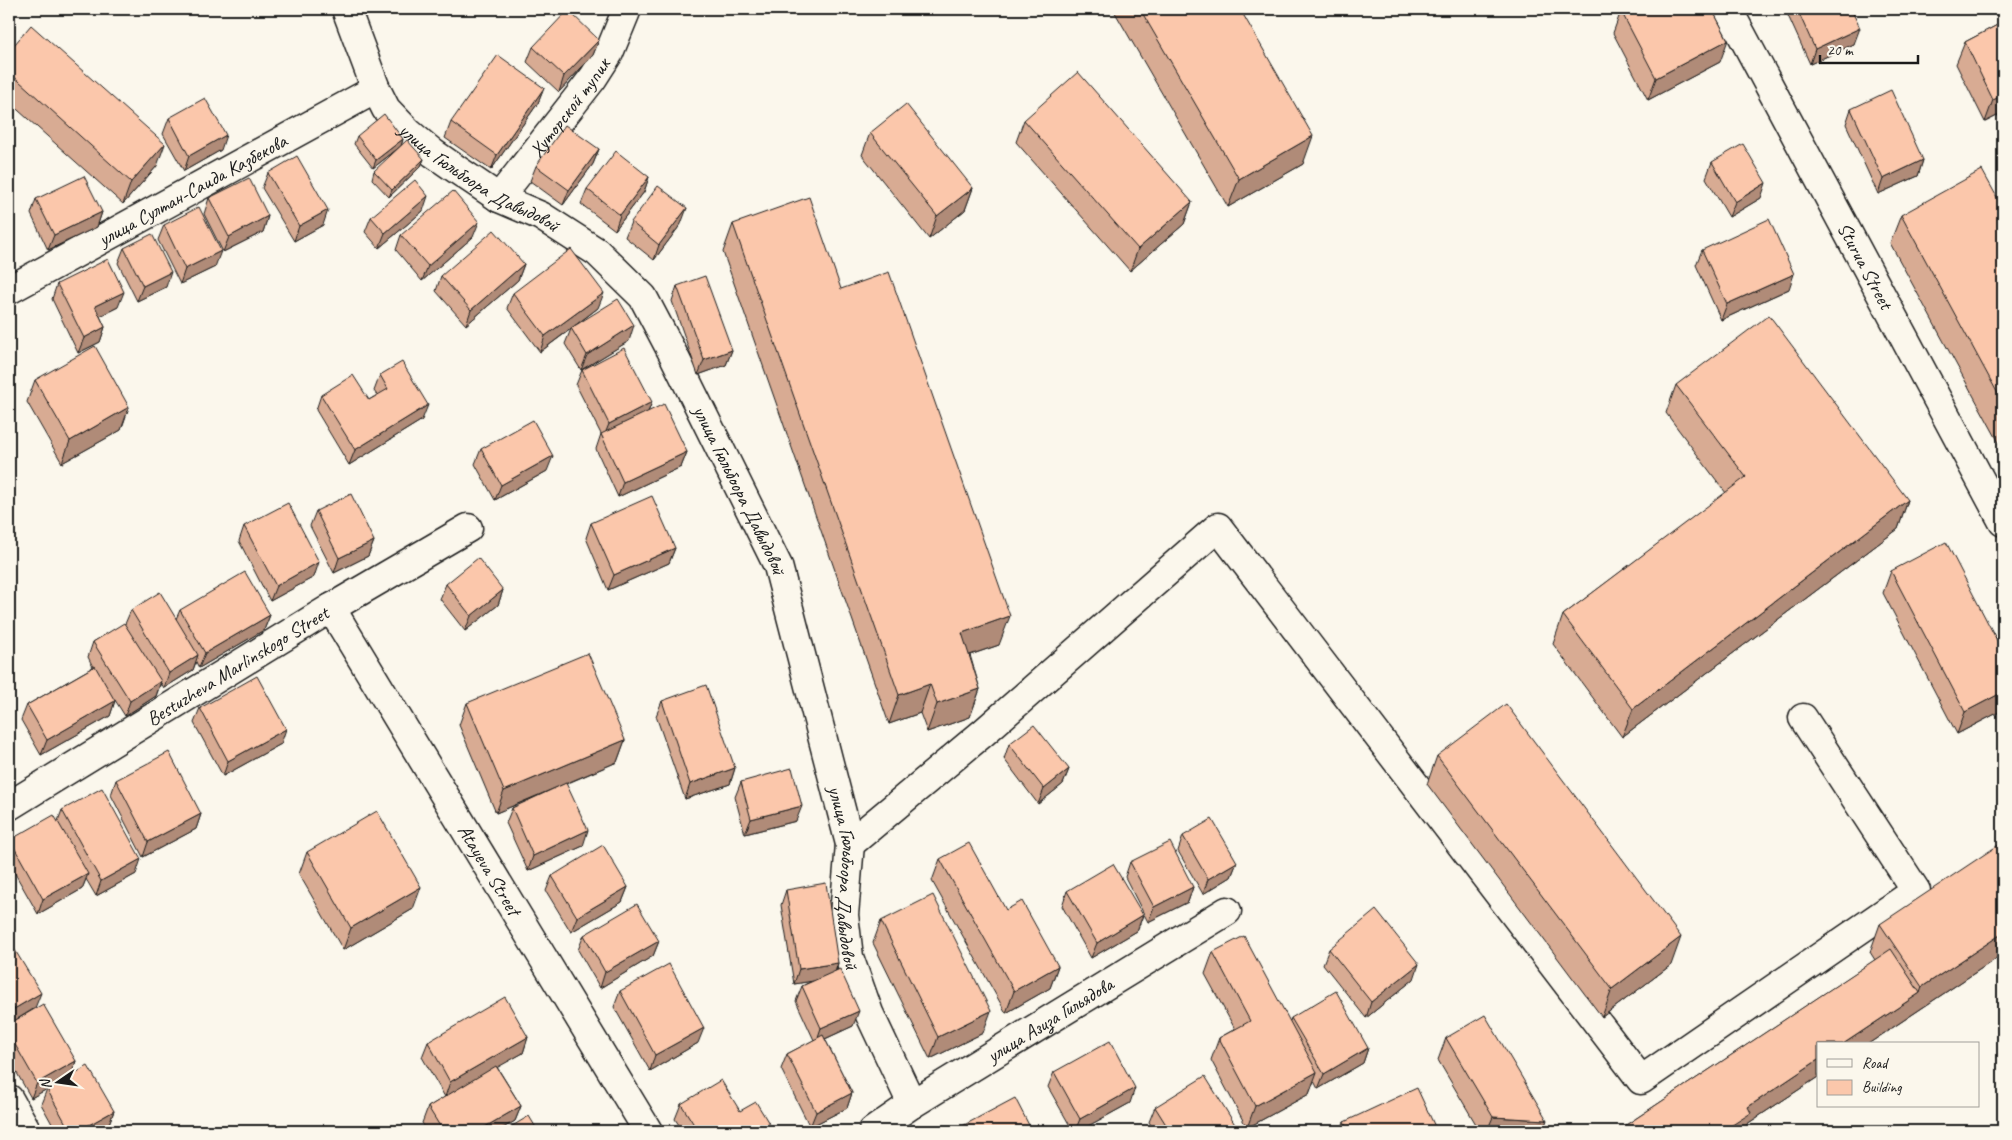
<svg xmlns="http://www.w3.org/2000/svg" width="2012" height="1140" font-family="Caveat,sans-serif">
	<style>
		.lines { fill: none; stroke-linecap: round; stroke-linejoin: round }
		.minor-casing { stroke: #1c1c1c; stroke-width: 31 }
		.minor { stroke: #fbf7ec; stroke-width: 28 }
		.wall { fill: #d8ab93; stroke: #1c1c1c }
		.shaded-wall { fill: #b08b78; stroke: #1c1c1c }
		.building { fill: #fbc7ab; stroke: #1c1c1c }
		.labels { text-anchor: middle; stroke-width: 4; stroke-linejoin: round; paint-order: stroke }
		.street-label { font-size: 20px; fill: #1c1c1c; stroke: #fbf7ec }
	</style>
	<rect width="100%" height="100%" fill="#fbf7ec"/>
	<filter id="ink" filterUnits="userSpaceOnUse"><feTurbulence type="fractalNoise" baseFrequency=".02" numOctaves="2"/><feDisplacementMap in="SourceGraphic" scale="10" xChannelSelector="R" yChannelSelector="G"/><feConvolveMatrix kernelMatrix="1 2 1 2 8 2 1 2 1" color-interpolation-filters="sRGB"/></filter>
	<g filter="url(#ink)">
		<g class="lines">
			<g class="minor-casing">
				<g id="minor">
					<path id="s1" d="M346,9l30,80 10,20 22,23 25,21 26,18 40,27 42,18 56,36 46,45 30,57 105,212 72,278 -6,71 5,42 20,56 43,91"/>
					<path id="s2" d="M1728,9l275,513"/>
					<path id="s3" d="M499,198l94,-120 16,-25 18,-44"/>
					<path id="s4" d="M9,290l367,-201"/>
					<path id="s5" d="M331,608l317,523"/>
					<path id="s6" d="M9,806l322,-198 137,-80"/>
					<path d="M850,844l133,-111 235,-206 423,553 275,-189 -113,-173"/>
					<path d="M9,1099l18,32"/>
					<path id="s7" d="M873,1131l39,-27 315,-193"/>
				</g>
			</g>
			<use href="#minor" class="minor"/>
		</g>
		<path class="wall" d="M1113,9h127l63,155 -75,43z
			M1785,9h66l3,35 -44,20z
			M1621,11l99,51 -72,38 -35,-67z
			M2003,22v91l-18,9 -29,-58 9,-22z
			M599,40l-6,15 -34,37 -32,-30 6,-15z
			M9,51l148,115 -34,38 -114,-102z
			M544,88l-6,15 -47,67 -46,-32 6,-16z
			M1851,109l72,51 -5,16 -40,18 -32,-70z
			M169,118l52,32 -37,21 -21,-37z
			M1024,120l168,82 -8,22 -54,47 -114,-129z
			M870,133l103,55 -8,22 -36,29 -67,-84z
			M357,136l46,3 -2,7 -28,22 -19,-24z
			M599,149l-6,15 -30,41 -33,-24 6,-15z
			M424,159l-3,7 -32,31 -17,-18 2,-8z
			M1712,162l49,36 -32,19 -23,-39z
			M268,173l55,52 -29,16 -32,-53z
			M649,177l-5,15 -29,38 -34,-26 6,-15z
			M209,198l59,18 -5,16 -40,20 -19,-38z
			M36,199l66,13 -5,15 -49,23 -17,-36z
			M2003,208v242l-113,-207 11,-28z
			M423,211l-44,37 -14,-16 6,-15z
			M631,222l50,2 -27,36 -29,-23z
			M733,224l108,65 158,356 -29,10 10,34 -10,28 -43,15 -7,-19 -31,11 -166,-472z
			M164,225l51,42 -35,17 -22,-44z
			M401,235l72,2 -51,44 -26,-31z
			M124,248l42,39 -29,14 -19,-38z
			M1702,250l87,39 -68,31 -25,-55z
			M524,264l-6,16 -52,45 -30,-34 5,-15z
			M57,284l61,23 -18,9 5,11 -5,15 -22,11 -26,-54z
			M677,286l55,64 -6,15 -28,10 -26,-74z
			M513,293l85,15 -26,20 57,13 -48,29 -16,-26 6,-15 -31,23 -33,-44z
			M582,370l70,32 -4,10 39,40 -6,15 -63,30 -22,-48 5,-15 -25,-49z
			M380,375l42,45 -73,45 -33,-55 5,-15 48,5 8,-5 -3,-4z
			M35,380l94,27 -8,23 -59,33 -35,-61z
			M1676,385l232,115 -10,29 -276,208 -69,-93 10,-29 163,-122 -60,-80z
			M481,449l66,22 -52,29 -20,-36z
			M316,511l58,30 -6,15 -34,17 -24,-47z
			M591,523l84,25 -6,15 -61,27 -22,-52z
			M244,526l70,51 -44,24 -31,-60z
			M1891,571l112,81v58l-46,24 -74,-141z
			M446,584l57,6 -5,15 -33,26 -25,-32z
			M131,610l45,9 4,-9 90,5 -6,15 -65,38 -3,-6 -3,8 -29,18 -3,-5 -5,13 -31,20 -10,-16 -5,16 -69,39 -20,-35 6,-15 66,-38 -5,-10 5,-15 32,-18z
			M662,701l73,67 -5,16 -45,15 -29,-83z
			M467,703l158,37 -8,22 -51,22 17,62 -55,25 -22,-48 6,-15 37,-17 -53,22 -37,-88z
			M200,708l81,36 -58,32 -29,-53z
			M1009,744l60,25 -6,15 -25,20 -34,-45z
			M1437,756l234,209 -69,52 -175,-233z
			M116,780l85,34 -5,15 -53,28 -32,-62z
			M741,782l55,39 -51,13 -10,-37z
			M62,810l74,64 -40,22 -10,-17 -4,10 -44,25 -29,-51v-19l1,-4 48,-19z
			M1183,836l54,26 -6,15 -28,17 -25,-43z
			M307,852l106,57 -70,41 -44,-76z
			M940,859l66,51 52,56 -8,22 -44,25 -74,-132z
			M1130,862l63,25 -5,15 -40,20 -23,-45z
			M552,876l76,11 -6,15 -51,30 -25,-41z
			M786,890l52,73 -2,8 17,55 -28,13 27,54 -5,15 -37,19 -29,-58 6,-15 27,-14 -18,-39 6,-15 10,-5 -18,3 -13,-79z
			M1067,891l76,24 -6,16 -46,27 -29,-52z
			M881,921l102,112 -53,26 -57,-116z
			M1880,924l123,30 -135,90h-50v33l-71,47 -3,7h-127l258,-171 -5,-8z
			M584,935l75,6 -6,15 -53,32 -22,-38z
			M1329,949l85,30 -48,39 -43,-54z
			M1213,952l77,69 1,-3 77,30 -5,15 -45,26 -4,-8 -5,13 -62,34 -36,-68 8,-22 16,-9 -30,-55z
			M620,991l78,52 -48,28 -36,-64z
			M9,1024l67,37 -5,15 43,35 -6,15 -9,5h-43l-15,-27 6,-15 -16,9 -22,-39z
			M528,1037l-5,16 -26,14 24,39 -6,15 -17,10h-70l-6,-8 6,-16 29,-17 -12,7 -23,-40 6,-15z
			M1446,1038l97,93h-63l-42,-71z
			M1054,1072l76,31 -51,28h-6l-25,-44z
			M681,1104l59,7 33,20h-90l-8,-12z
			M1155,1107l84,24h-84l-6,-9z
			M1344,1122l93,9h-97z"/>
		<path class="shaded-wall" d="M1860,28l-6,16 -44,20 5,-15z
			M599,40l-6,15 -34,37 5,-16z
			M1728,40l-8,22 -72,38 8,-22z
			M544,88l-6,15 -47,67 6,-15z
			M2003,95v18l-18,9 8,-22z
			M226,135l-5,15 -37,21 5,-15z
			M1313,136l-10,28 -75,43 11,-28z
			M403,139l-2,7 -28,22 3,-8z
			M165,144l-8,22 -34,38 8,-22z
			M599,149l-6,15 -30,41 6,-15z
			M424,159l-3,7 -32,31 3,-7z
			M1923,160l-5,16 -40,18 5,-15z
			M649,177l-5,15 -29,38 5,-15z
			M1766,183l-5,15 -32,19 6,-15z
			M973,188l-8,22 -36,29 8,-23z
			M428,196l-5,15 -44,37 6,-15z
			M1192,202l-8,22 -54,47 8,-22z
			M687,208l-6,16 -27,36 5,-15z
			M328,210l-5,15 -29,16 5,-15z
			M102,212l-5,15 -49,23 6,-15z
			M268,216l-5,16 -40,20 6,-15z
			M479,222l-6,15 -51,44 6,-15z
			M221,251l-6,16 -35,17 5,-15z
			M524,264l-6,16 -52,45 5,-15z
			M171,272l-5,15 -29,14 6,-15z
			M1794,274l-5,15 -68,31 6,-16z
			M124,292l-6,15 -28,14 5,-15z
			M604,293l-6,15 -58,44 5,-16z
			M634,325l-5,16 -48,29 6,-15z
			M105,327l-5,15 -22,11 6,-15z
			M732,350l-6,15 -28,10 6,-15z
			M652,402l-6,15 -43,22 6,-15z
			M428,405l-6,15 -73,45 6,-15z
			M129,407l-8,23 -59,33 8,-22z
			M687,452l-6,15 -63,30 5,-15z
			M553,456l-6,15 -52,29 6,-15z
			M1908,500l-10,29 -276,208 11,-28z
			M374,541l-6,15 -34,17 5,-15z
			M675,548l-6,15 -61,27 6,-15z
			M319,562l-5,15 -44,24 6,-15z
			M503,590l-5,15 -33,26 6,-15z
			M13,607l-4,12v-10z
			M270,615l-6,15 -65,38 6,-15z
			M1010,616l-11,29 -47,16 10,-28z
			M198,655l-5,15 -29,18 5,-15z
			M161,681l-5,15 -31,20 5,-15z
			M930,684l-10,29 -31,11 10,-29z
			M980,689l-10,28 -43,15 10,-28z
			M2003,692v18l-46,24 8,-22z
			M115,701l-5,15 -69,39 6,-15z
			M286,729l-5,15 -58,32 5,-15z
			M625,740l-8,22 -121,51 8,-22z
			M735,768l-5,16 -45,15 5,-15z
			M1069,769l-6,15 -25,20 6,-15z
			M802,806l-6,15 -51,13 6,-15z
			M201,814l-5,15 -53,28 5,-15z
			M588,830l-5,16 -55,25 5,-15z
			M141,859l-5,15 -40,22 5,-15z
			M1237,862l-6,15 -28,17 5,-15z
			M88,874l-6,15 -44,25 5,-15z
			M421,887l-8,22 -70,41 8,-22z
			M628,887l-6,15 -51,30 6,-15z
			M1193,887l-5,15 -40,20 6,-15z
			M1143,915l-6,16 -46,27 6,-15z
			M13,930l-4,13v-10z
			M2003,933v21l-135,90h-25l77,-51 2,-6z
			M1681,937l-10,28 -69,52 10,-28z
			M659,941l-6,15 -53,32 5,-16z
			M838,963l-5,15 -39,6 5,-15z
			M1419,964l-5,15 -48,39 5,-16z
			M1058,966l-8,22 -44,25 8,-22z
			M41,993l-6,15 -26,16v-12z
			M859,1011l-6,15 -37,17 5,-15z
			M991,1011l-8,22 -53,26 8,-22z
			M704,1028l-6,15 -48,28 5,-16z
			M528,1037l-5,16 -78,44 5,-15z
			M1368,1048l-5,15 -45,26 6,-15z
			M1818,1060v17l-71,47 -3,7h-21l25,-24z
			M76,1061l-5,15 -40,22 6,-15z
			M1317,1072l-8,22 -62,34 8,-22z
			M1135,1088l-5,15 -51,28h-4l5,-12z
			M852,1093l-5,15 -37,19 6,-15z
			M521,1106l-6,15 -17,10h-20z
			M114,1111l-6,15 -9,5h-21z
			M1493,1117l54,3 -4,11h-56z"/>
		<path class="building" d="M1140,9h100l73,127 -74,43z
			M1626,9h86l16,31 -72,38 -35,-67z
			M1797,9h54l9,19 -45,21z
			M568,10l31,30 -35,36 -31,-29z
			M2003,22v73l-10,5 -28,-58z
			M31,25l134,119 -34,38 -122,-110v-21z
			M498,55l46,33 -47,67 -46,-33z
			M1078,72l114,130 -54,47 -114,-129z
			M1891,90l32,70 -40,19 -32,-70z
			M205,98l21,37 -37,21 -20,-38z
			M906,104l67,84 -36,28 -67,-83z
			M384,114l19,25 -27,21 -19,-24z
			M565,125l34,24 -30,41 -33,-24z
			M407,140l17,19 -32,31 -18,-19z
			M1743,144l23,39 -31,19 -23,-40z
			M616,151l33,26 -29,38 -33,-26z
			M297,156l31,54 -29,16 -31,-53z
			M1982,170l21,38v195l-102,-188z
			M84,176l18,36 -48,23 -18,-36z
			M249,178l19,38 -39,21 -20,-39z
			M415,180l13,16 -43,37 -14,-16z
			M658,186l29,22 -28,37 -28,-23z
			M453,191l26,31 -51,44 -27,-31z
			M809,197l32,92 48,-17 121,344 -48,17 18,56 -43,15 -7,-20 -31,11 -166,-471z
			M199,207l22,44 -36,18 -21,-44z
			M1769,219l25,55 -67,30 -25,-54z
			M494,230l30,34 -53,46 -30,-34z
			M152,234l19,38 -28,14 -19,-38z
			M571,249l33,44 -59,43 -32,-43z
			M108,259l16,33 -29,14 10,21 -21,11 -27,-54z
			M705,276l27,74 -28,10 -27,-74z
			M618,299l16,26 -47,30 -16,-27z
			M1769,315l139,185 -275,209 -70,-94 183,-138 -70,-92z
			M95,346l34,61 -59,34 -35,-61z
			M624,348l28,54 -43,22 -27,-54z
			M402,362l26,43 -73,45 -34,-55 32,-20 16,25 19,-11 -8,-14z
			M664,404l23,48 -64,30 -22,-48z
			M533,420l20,36 -52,29 -20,-36z
			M351,494l23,47 -35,17 -23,-47z
			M652,496l23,52 -61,27 -23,-52z
			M288,503l31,59 -43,24 -32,-60z
			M1946,542l57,110v40l-38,20 -74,-141z
			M478,558l25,32 -32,26 -25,-32z
			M245,572l25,43 -65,38 -25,-43z
			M160,592l38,63 -29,18 -38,-63z
			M9,599l4,8 -4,2z
			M124,623l37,58 -31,20 -37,-59z
			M588,653l37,87 -121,51 -37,-88z
			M95,666l20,35 -68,39 -20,-35z
			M257,676l29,53 -58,32 -28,-53z
			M706,685l29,83 -45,16 -28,-83z
			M1506,704l175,233 -69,52 -175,-233z
			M1034,725l35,44 -25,20 -35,-45z
			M169,752l32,62 -53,28 -32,-62z
			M792,768l10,38 -51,13 -10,-37z
			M566,783l22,47 -55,26 -21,-48z
			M102,788l39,71 -40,22 -39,-71z
			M377,811l44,76 -70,41 -44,-76z
			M54,815l34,59 -45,25 -33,-59z
			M1212,819l25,43 -29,17 -25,-43z
			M1170,842l23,45 -39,20 -24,-45z
			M2003,842v91l-81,54 -42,-63z
			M969,843l37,67 16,-9 36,65 -44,25 -74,-132z
			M603,845l25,42 -51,30 -25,-41z
			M1113,864l30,51 -46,28 -30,-52z
			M826,883l12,80 -39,6 -13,-79z
			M933,895l58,116 -53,26 -57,-116z
			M637,904l22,37 -54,31 -21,-37z
			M1376,910l43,54 -48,38 -42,-53z
			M9,922l4,8 -4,3z
			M1244,936l73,136 -62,34 -36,-68 31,-17 -37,-69z
			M9,942h1l31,51 -32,19z
			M1891,949l29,44 -77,51h-25v16l-70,47 3,6 -28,18h-106z
			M669,964l35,64 -49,27 -35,-64z
			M840,969l19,42 -38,17 -19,-42z
			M1336,991l32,57 -44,26 -33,-56z
			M505,997l23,40 -78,45 -22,-40z
			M43,1004l33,57 -39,22 -28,-49v-10z
			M1485,1015l62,105 -54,-3 -47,-79z
			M823,1035l29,58 -36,19 -29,-58z
			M1110,1041l25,47 -55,31 -26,-47z
			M88,1066l26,45 -36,20h-8l-23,-42z
			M496,1066l25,40 -43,25h-35l-15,-24z
			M1205,1076l34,55h-69l-15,-24z
			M721,1080l19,31 16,-9 17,28 -2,1h-73l-17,-27z
			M1417,1088l20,43h-89l-4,-9z
			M1015,1098l17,33h-79z
			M529,1116l9,15h-34z"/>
	</g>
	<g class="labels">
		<g class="street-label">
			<text dy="7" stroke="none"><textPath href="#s3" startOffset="115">Хуторской тупик</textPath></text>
			<text dy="7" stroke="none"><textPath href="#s1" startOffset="225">улица Гюльбоора Давыдовой</textPath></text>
			<text dy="7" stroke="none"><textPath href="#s4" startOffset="209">улица Султан-Саида Казбекова</textPath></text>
			<text dy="7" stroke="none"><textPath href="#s2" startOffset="291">Sturua Street</textPath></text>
			<text dy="7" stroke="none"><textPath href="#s1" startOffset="645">улица Гюльбоора Давыдовой</textPath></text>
			<text dy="7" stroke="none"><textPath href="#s6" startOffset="268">Bestuzheva Marlinskogo Street</textPath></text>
			<text dy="7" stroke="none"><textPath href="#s5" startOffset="306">Atayeva Street</textPath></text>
			<text dy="7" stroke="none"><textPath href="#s1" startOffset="1050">улица Гюльбоора Давыдовой</textPath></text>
			<text dy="7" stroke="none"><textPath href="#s7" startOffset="209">улица Азиза Гильядова</textPath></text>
		</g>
	</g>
	<rect width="2012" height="1140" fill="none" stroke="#fbf7ec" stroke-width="30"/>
	<rect x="15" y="15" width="1982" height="1110" fill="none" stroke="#1c1c1c" stroke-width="2" filter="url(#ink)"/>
	<rect x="1817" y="1042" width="162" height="65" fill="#fbf7ec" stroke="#a29f99"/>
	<rect x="1827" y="1059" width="25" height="8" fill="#fbf7ec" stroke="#a29f99"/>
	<text x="1862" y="1068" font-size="15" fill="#1c1c1c">Road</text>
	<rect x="1827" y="1080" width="25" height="15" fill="#fbc7ab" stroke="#a29f99"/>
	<text x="1862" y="1092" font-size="15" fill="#1c1c1c">Building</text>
	<g transform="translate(58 1082) rotate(257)" stroke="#fbf7ec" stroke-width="4" paint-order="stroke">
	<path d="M0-4L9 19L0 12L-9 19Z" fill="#1c1c1c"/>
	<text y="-8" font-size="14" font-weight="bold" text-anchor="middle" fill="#1c1c1c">N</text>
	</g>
	<path d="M1820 55v8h98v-8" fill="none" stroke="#1c1c1c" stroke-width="2.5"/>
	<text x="1827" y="55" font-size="15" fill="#1c1c1c" stroke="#fbf7ec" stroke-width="4" paint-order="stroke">20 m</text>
</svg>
